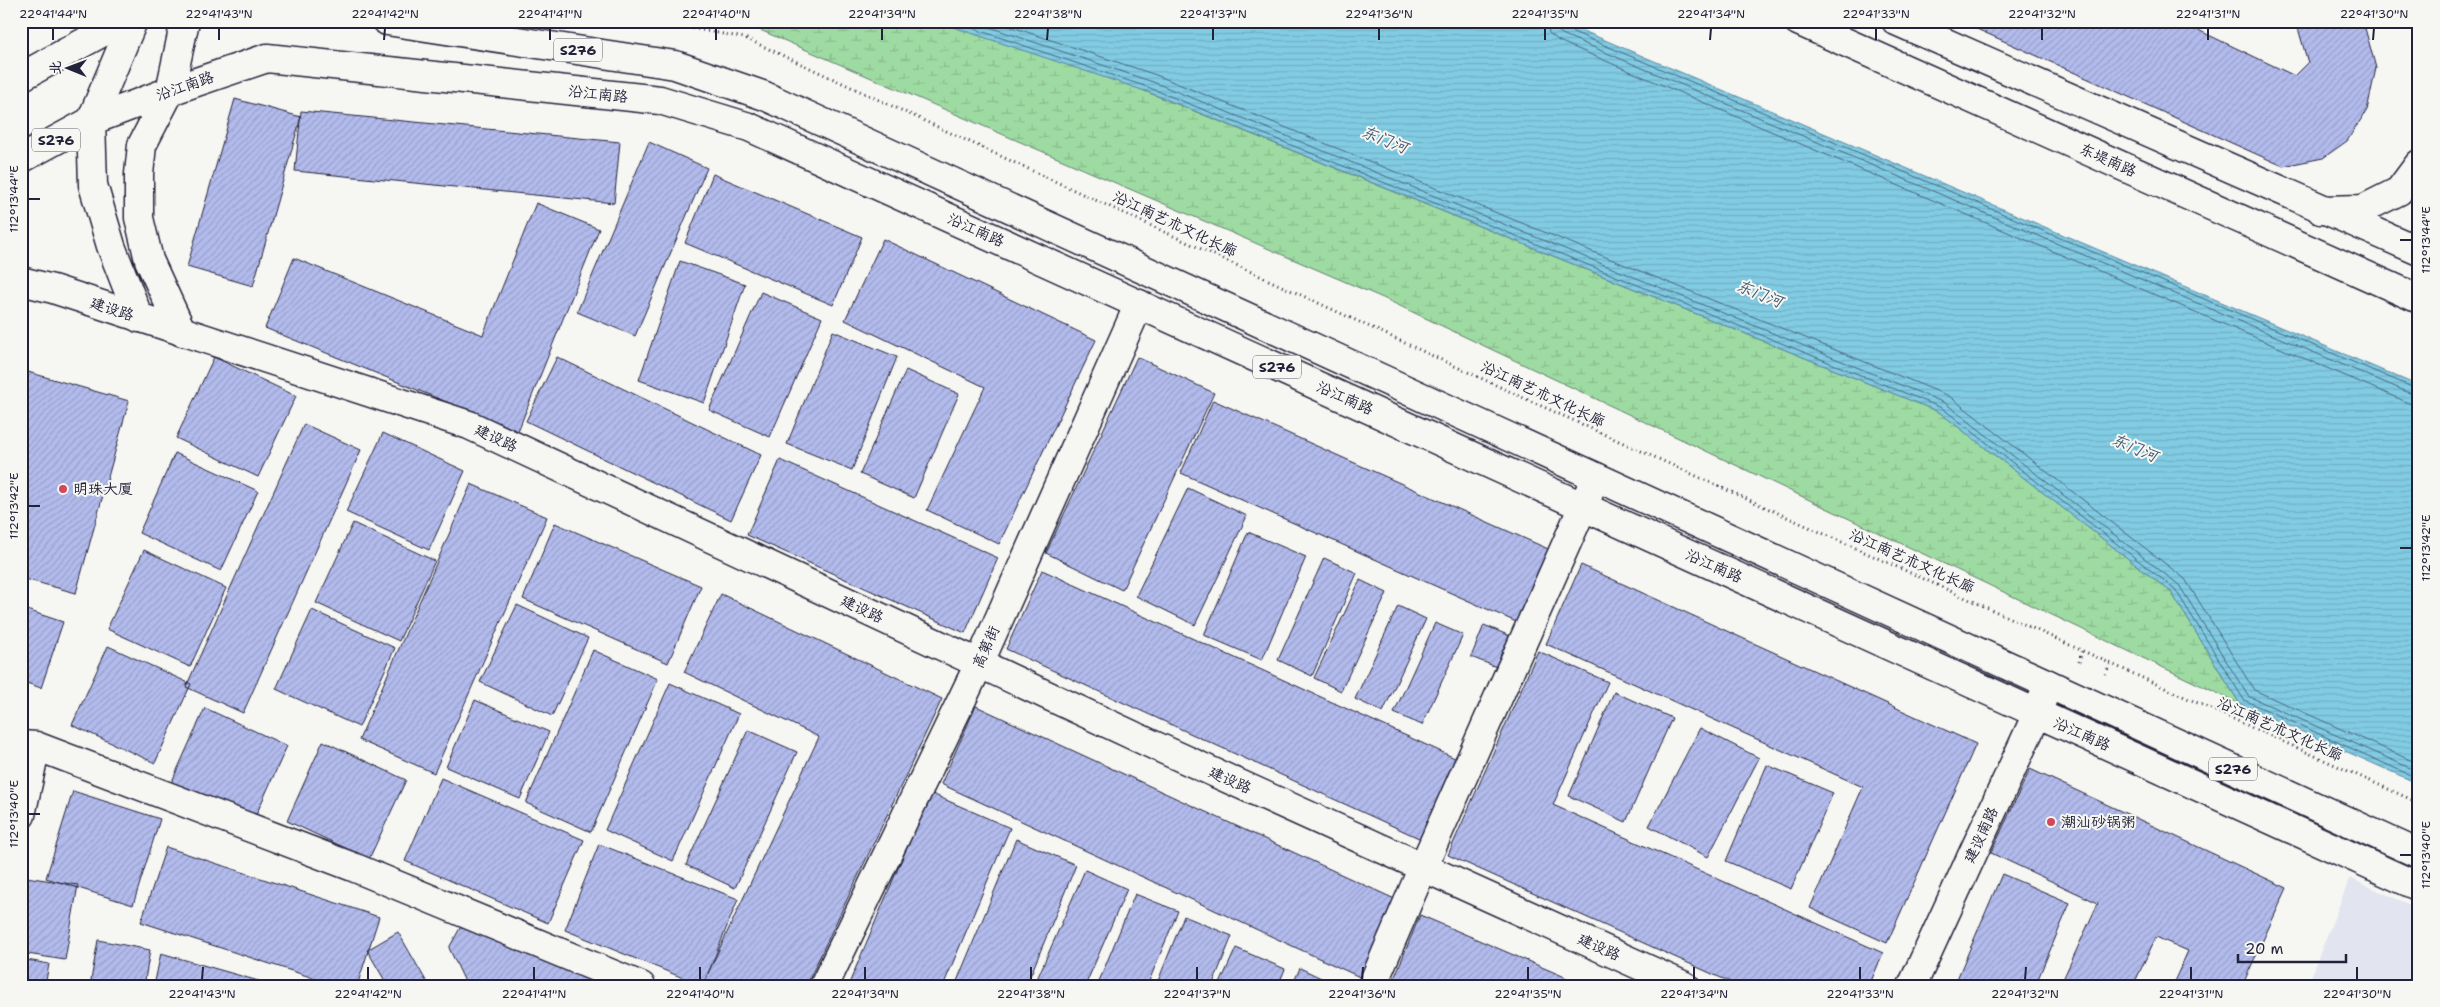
<svg xmlns="http://www.w3.org/2000/svg" width="2440" height="1007" font-family="'Shantell Sans','LXGW WenKai TC',sans-serif">
	<style>
		.built { fill: #e2e4f0 }
		.wetland { fill: url(#wetland-marsh); stroke: #607e6e }
		.water { fill: url(#water-rules); stroke: #5c88a0 }
		.lines { fill: none; stroke-linecap: round; stroke-linejoin: round }
		.shore { stroke: #48667e; stroke-width: 1 }
		.building { fill: url(#building-hatch); stroke: #22223b }
		.minor-casing { stroke: #22223b; stroke-width: 31 }
		.major-casing { stroke: #22223b; stroke-width: 31 }
		.path { stroke: #22223b; stroke-width: 3; stroke-dasharray: 1 4; stroke-linecap: butt }
		.minor { stroke: #f6f6f2; stroke-width: 28 }
		.major { stroke: #f6f6f2; stroke-width: 28 }
		.ticks { fill: none; stroke: #22223b; stroke-width: 2 }
		.poi-dot { fill: #d1495b; stroke: #f6f6f2; stroke-width: 2 }
		.labels { text-anchor: middle; stroke-width: 4; stroke-linejoin: round; paint-order: stroke }
		.shield { fill: #f6f6f2; stroke: #626272; stroke-width: 1 }
		.shield-label { font-size: 14px; font-weight: bold; fill: #22223b }
		.street-label { font-size: 15px; fill: #22223b; stroke: #f6f6f2 }
		.poi-label { font-size: 15px; fill: #22223b; stroke: #f6f6f2; text-anchor: start }
		.water-label { font-size: 16px; font-style: italic; fill: #3f556d; stroke: #f6f6f2 }
		.neatline { fill: none; stroke: #22223b; stroke-width: 2 }
		.ticks-label { font-size: 12px; text-anchor: middle; fill: #22223b }
	</style>
	<defs>
		<pattern id="wetland-marsh" width="20" height="14" patternUnits="userSpaceOnUse" patternTransform="scale(1.25)"><rect width="20" height="14" fill="#9edba2"/><path d="M1 5h8M5 5V1M11 12h8M15 12V8" fill="none" stroke="#88bc8c"/></pattern>
		<pattern id="water-rules" width="6" height="5" patternUnits="userSpaceOnUse" patternTransform="scale(1.25)"><rect width="6" height="5" fill="#82cce3"/><path d="M0 2.5h6" fill="none" stroke="#70afc4"/></pattern>
		<pattern id="building-hatch" width="6" height="6" patternUnits="userSpaceOnUse" patternTransform="scale(1.25)"><rect width="6" height="6" fill="#b2bbec"/><path d="M-1 1l2-2M0 6l6-6M5 7l2-2" fill="none" stroke="#99a0cb"/></pattern>
	</defs>
	<rect width="100%" height="100%" fill="#f6f6f2"/>
	<filter id="ink" filterUnits="userSpaceOnUse"><feTurbulence type="fractalNoise" baseFrequency=".02" numOctaves="2"/><feDisplacementMap in="SourceGraphic" scale="10" xChannelSelector="R" yChannelSelector="G"/><feConvolveMatrix kernelMatrix="1 2 1 2 8 2 1 2 1" color-interpolation-filters="sRGB"/></filter>
	<g filter="url(#ink)">
		<path class="built" d="M2350,878l69,31v77h-112z"/>
		<path class="wetland" d="M727,21h209l201,67 802,324 232,180 69,112 -857,-406 -637,-274z"/>
		<path class="water" d="M935,21h625l859,365v398l-179,-80 -69,-112 -232,-180 -791,-320z"/>
		<g class="lines">
			<path class="shore" d="M951,21l199,67 792,320 233,181 69,111 175,79
				M971,21l182,61 792,321 234,182 69,111 171,76
				M994,21l162,54 793,321 236,183 69,111 165,74
				M1547,21l2,12 10,8 850,362 10,1
				M1554,21l2,8 6,5 857,363
				M1560,21l4,7 855,362"/>
		</g>
		<path class="building" d="M1959,21h220l116,55 13,-13 -12,-42h67l13,47 -9,42 -20,31 -24,17 -40,8z
			M235,99l66,18 -48,169 -66,-19z
			M301,111l319,31 -6,61 -319,-32z
			M649,142l58,26 -72,168 -58,-24z
			M713,174l149,63 -29,68 -148,-62z
			M536,203l63,26 -81,202 -253,-103 29,-70 189,77z
			M883,239l213,101 -97,204 -72,-34 58,-123 -140,-67z
			M680,261l65,23 -41,119 -65,-23z
			M761,292l61,26 -52,119 -61,-27z
			M833,331l64,26 -45,113 -65,-26z
			M214,357l82,39 -38,81 -82,-39z
			M557,357l204,98 -30,65 -205,-99z
			M1137,357l77,36 -92,197 -76,-37z
			M21,370l108,31 -53,192 -55,-15z
			M906,370l53,24 -45,104 -54,-24z
			M1213,400l342,152 -32,73 -342,-152z
			M304,424l57,26 -118,263 -57,-26z
			M383,433l82,38 -36,79 -83,-38z
			M175,453l83,38 -37,80 -82,-38z
			M780,460l218,98 -33,75 -218,-98z
			M471,484l76,33 -113,256 -75,-33z
			M1188,488l59,28 -52,109 -59,-29z
			M353,523l82,38 -36,80 -83,-38z
			M555,523l146,63 -33,77 -145,-64z
			M1248,532l58,25 -44,103 -58,-25z
			M144,550l82,38 -36,79 -83,-38z
			M1324,558l33,15 -45,103 -34,-16z
			M1581,565l395,179 -89,199 -77,-35 53,-121 -317,-143z
			M1042,570l415,189 -36,80 -415,-190z
			M1360,580l27,13 -46,98 -27,-13z
			M721,594l221,105 -136,287h-104l117,-249 -135,-65z
			M517,605l71,33 -36,78 -72,-34z
			M1398,606l28,13 -43,93 -28,-13z
			M21,608l42,14 -22,66 -20,-7z
			M312,610l83,38 -36,79 -83,-38z
			M1435,623l28,12 -41,90 -28,-12z
			M1484,625l33,14 -13,31 -33,-13z
			M108,646l83,38 -36,79 -83,-38z
			M593,650l65,29 -67,153 -65,-29z
			M1538,651l70,31 -55,123 330,148 -14,33h-130l-291,-131z
			M670,683l69,31 -66,147 -68,-31z
			M1614,692l58,26 -46,104 -57,-26z
			M475,700l74,32 -29,67 -74,-32z
			M976,706l423,195 -35,78 -423,-195z
			M205,708l82,38 -36,80 -82,-38z
			M1700,728l59,30 -51,99 -59,-31z
			M748,730l49,22 -62,136 -49,-23z
			M323,741l83,39 -37,79 -82,-38z
			M1767,765l66,28 -42,96 -65,-28z
			M2030,769l257,119 -45,98h-70l16,-35 -32,-14 -23,49h-73l38,-83 -107,-50z
			M441,778l143,62 -36,83 -143,-62z
			M73,791l87,28 -27,86 -87,-27z
			M930,793l80,35 -67,158h-95z
			M1016,839l60,26 -50,121h-71z
			M599,844l139,55 -35,87 -138,-56z
			M166,847l213,70 -22,69h-19l-197,-64z
			M1085,870l42,19 -42,97h-51z
			M2002,874l68,29 -35,83h-81z
			M26,877l52,8 -13,75 -44,-7v-47z
			M1135,894l43,17 -31,75h-50z
			M1420,915l166,71h-195z
			M1184,916l48,20 -20,50h-56z
			M465,919l159,67h-157l-18,-38z
			M398,932l31,54h-41l-21,-36z
			M98,940l52,10 -6,36h-54z
			M1236,948l49,21 -7,17h-59z
			M161,953l115,33h-122z
			M21,959l28,5 -4,22h-24z
			M1300,968l38,18h-46z"/>
		<g class="lines">
			<g class="minor-casing">
				<path id="minor" d="M2321,210l42,-1 36,-18 20,-27
					M21,281l32,8 416,136 691,323 525,238
					M21,745l15,1 317,121 288,119
					M21,815l15,-69
					M824,986l155,-322 160,-360
					M1372,986l51,-119 173,-390
					M1912,986l125,-272 11,-30"/>
			</g>
			<g class="major-casing">
				<path id="major" d="M133,21l-42,100 2,64 18,61 28,72
					M387,21l288,44 90,31 1654,758
					M1798,21l621,278
					M1896,21l523,230
					M21,77l102,-56
					M21,159l70,-38 79,-30 97,-33 393,42 89,27 1670,760
					M182,332l-33,-72 -10,-42v-44l3,-29 28,-54 15,-70"/>
			</g>
			<path class="path" d="M653,21l92,17 781,361 893,404
				M2079,662l3,-11
				M2105,674l5,-9"/>
			<use href="#minor" class="minor"/>
			<use href="#major" class="major"/>
		</g>
	</g>
	<path class="ticks" d="M53,40v-12M219,40v-12M384,40l1,-12M550,40v-12M716,40v-12M882,40v-12M1047,40l1,-12M1213,40v-12M1379,40v-12M1545,40v-12M1710,40l1,-12M1876,40v-12M2042,40v-12M2208,40v-12M2373,40l1,-12M28,199h12M2400,240h12M28,506h12M2400,548h12M28,814h12M2400,855h12M202,980l1,-13M368,980v-13M534,980v-13M700,980v-13M865,980v-13M1031,980v-13M1197,980v-13M1362,980l1,-13M1528,980v-13M1694,980v-13M1860,980v-13M2025,980l1,-13M2191,980v-13M2357,980v-13"/>
	<g class="poi-dot">
		<circle cx="63" cy="489" r="5"/>
		<circle cx="2051" cy="822" r="5"/>
	</g>
	<g class="labels">
		<g class="shield">
			<rect x="554" y="38.5" width="48" height="23" rx="4"/>
			<rect x="32" y="128.5" width="48" height="23" rx="4"/>
			<rect x="1253" y="355.5" width="48" height="23" rx="4"/>
			<rect x="2209" y="757.5" width="48" height="23" rx="4"/>
		</g>
		<g class="shield-label">
			<text x="578" y="55">S276</text>
			<text x="56" y="145">S276</text>
			<text x="1277" y="372">S276</text>
			<text x="2233" y="774">S276</text>
		</g>
		<g class="street-label">
			<text transform="translate(185 86) rotate(-19)" y="5">沿江南路</text>
			<text transform="translate(598 94) rotate(6)" y="5">沿江南路</text>
			<text transform="translate(2108 160) rotate(24)" y="5">东堤南路</text>
			<text transform="translate(1175 224) rotate(25)" y="5">沿江南艺术文化长廊</text>
			<text transform="translate(976 230) rotate(24)" y="5">沿江南路</text>
			<text transform="translate(112 309) rotate(18)" y="5">建设路</text>
			<text transform="translate(1543 394) rotate(25)" y="5">沿江南艺术文化长廊</text>
			<text transform="translate(1345 398) rotate(24)" y="5">沿江南路</text>
			<text transform="translate(496 438) rotate(25)" y="5">建设路</text>
			<text transform="translate(1912 561) rotate(24)" y="5">沿江南艺术文化长廊</text>
			<text transform="translate(1714 566) rotate(24)" y="5">沿江南路</text>
			<text transform="translate(862 609) rotate(25)" y="5">建设路</text>
			<text transform="translate(986 647) rotate(-66)" y="5">高第街</text>
			<text transform="translate(2280 729) rotate(24)" y="5">沿江南艺术文化长廊</text>
			<text transform="translate(2082 734) rotate(24)" y="5">沿江南路</text>
			<text transform="translate(1230 780) rotate(24)" y="5">建设路</text>
			<text transform="translate(1981 835) rotate(-65)" y="5">建设南路</text>
			<text transform="translate(1599 947) rotate(24)" y="5">建设路</text>
		</g>
		<g class="poi-label">
			<text x="73" y="494">明珠大厦</text>
			<text x="2061" y="827">潮汕砂锅粥</text>
		</g>
		<g class="water-label">
			<text transform="translate(1385 139) rotate(22)" y="6">东门河</text>
			<text transform="translate(1760 293) rotate(22)" y="6">东门河</text>
			<text transform="translate(2135 447) rotate(23)" y="6">东门河</text>
		</g>
	</g>
	<rect width="2440" height="1007" fill="none" stroke="#f6f6f2" stroke-width="55"/>
	<g transform="translate(68 68) rotate(271)" stroke="#f6f6f2" stroke-width="4" paint-order="stroke">
	<path d="M0-4L9 19L0 12L-9 19Z" fill="#22223b"/>
	<text y="-8" font-size="14" font-weight="bold" text-anchor="middle" fill="#22223b">北</text>
	</g>
	<path d="M2238 954v8h108v-8" fill="none" stroke="#22223b" stroke-width="2.5"/>
	<text x="2245" y="954" font-size="15" fill="#22223b" stroke="#f6f6f2" stroke-width="4" paint-order="stroke">20 m</text>
	<rect x="28" y="28" width="2384" height="952" class="neatline"/>
	<g class="ticks-label">
		<text x="53" y="18">22°41'44"N</text>
		<text x="219" y="18">22°41'43"N</text>
		<text x="385" y="18">22°41'42"N</text>
		<text x="550" y="18">22°41'41"N</text>
		<text x="716" y="18">22°41'40"N</text>
		<text x="882" y="18">22°41'39"N</text>
		<text x="1048" y="18">22°41'38"N</text>
		<text x="1213" y="18">22°41'37"N</text>
		<text x="1379" y="18">22°41'36"N</text>
		<text x="1545" y="18">22°41'35"N</text>
		<text x="1711" y="18">22°41'34"N</text>
		<text x="1876" y="18">22°41'33"N</text>
		<text x="2042" y="18">22°41'32"N</text>
		<text x="2208" y="18">22°41'31"N</text>
		<text x="2374" y="18">22°41'30"N</text>
		<text transform="translate(14 199) rotate(-90)" y="4">112°13'44"E</text>
		<text transform="translate(2426 240) rotate(-90)" y="4">112°13'44"E</text>
		<text transform="translate(14 506) rotate(-90)" y="4">112°13'42"E</text>
		<text transform="translate(2426 548) rotate(-90)" y="4">112°13'42"E</text>
		<text transform="translate(14 814) rotate(-90)" y="4">112°13'40"E</text>
		<text transform="translate(2426 855) rotate(-90)" y="4">112°13'40"E</text>
		<text x="202" y="998">22°41'43"N</text>
		<text x="368" y="998">22°41'42"N</text>
		<text x="534" y="998">22°41'41"N</text>
		<text x="700" y="998">22°41'40"N</text>
		<text x="865" y="998">22°41'39"N</text>
		<text x="1031" y="998">22°41'38"N</text>
		<text x="1197" y="998">22°41'37"N</text>
		<text x="1362" y="998">22°41'36"N</text>
		<text x="1528" y="998">22°41'35"N</text>
		<text x="1694" y="998">22°41'34"N</text>
		<text x="1860" y="998">22°41'33"N</text>
		<text x="2025" y="998">22°41'32"N</text>
		<text x="2191" y="998">22°41'31"N</text>
		<text x="2357" y="998">22°41'30"N</text>
	</g>
</svg>
